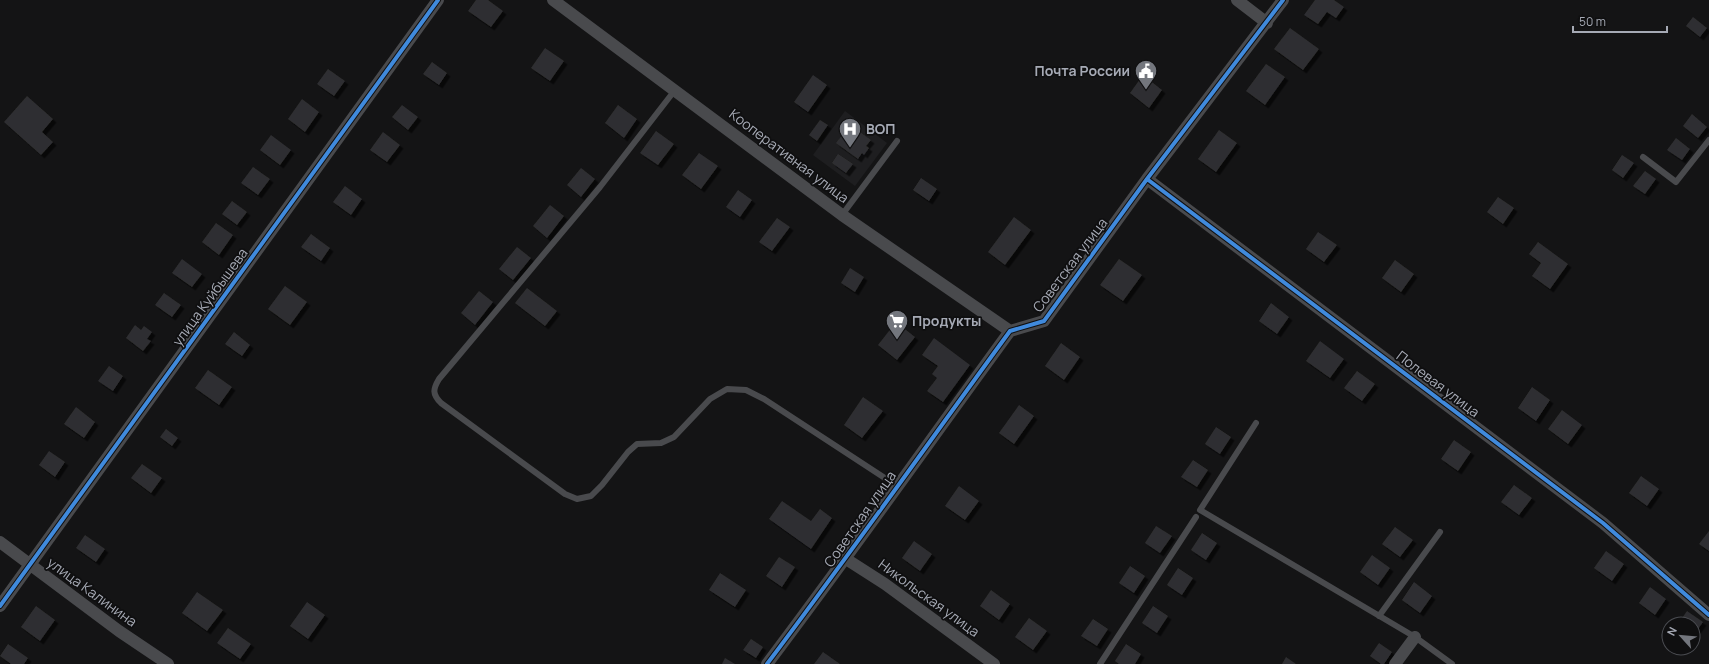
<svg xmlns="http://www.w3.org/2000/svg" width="1709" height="664" font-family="Manrope,sans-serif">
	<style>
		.built { fill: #1e1e20 }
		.building { fill: #2f2f30; filter: url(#shadow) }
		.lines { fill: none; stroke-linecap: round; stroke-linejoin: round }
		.service { stroke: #494a4d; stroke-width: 6 }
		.minor { stroke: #494a4d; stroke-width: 12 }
		.cycleway-casing { stroke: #0f0f10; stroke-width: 6 }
		.cycleway { stroke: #408adc; stroke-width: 4 }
		.labels { text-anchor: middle; stroke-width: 3.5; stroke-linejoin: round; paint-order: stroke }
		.poi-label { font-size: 14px; font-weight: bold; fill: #a6aab5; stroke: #0f0f10; text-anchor: start }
		.street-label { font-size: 14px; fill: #a6aab5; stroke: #0f0f10 }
	</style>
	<defs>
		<filter id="shadow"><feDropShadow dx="3.5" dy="3.5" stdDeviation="0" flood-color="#0009"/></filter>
	</defs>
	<rect width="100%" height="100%" fill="#141415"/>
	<path class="built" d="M845,111l42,32 -32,43 -42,-31z"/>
	<path class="building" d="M476,0h12l15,11 -12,16 -23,-16z
		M1315,0h19l10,7 -8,11 -9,-6 -9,12 -14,-9z
		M1693,17l14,11 -7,9 -14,-11z
		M1290,28l29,21 -16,21 -29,-21z
		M545,48l19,13 -14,20 -19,-13z
		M432,62l15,11 -8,12 -16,-11z
		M1266,64l19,13 -20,28 -19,-14z
		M328,69l17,12 -11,15 -17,-12z
		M813,75l14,10 -19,27 -14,-10z
		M1143,75l19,15 -13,18 -19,-15z
		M27,96l26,23 -11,13 11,10 -12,13 -37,-33z
		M302,99l17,13 -14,20 -17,-13z
		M402,105l16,12 -10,13 -16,-13z
		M618,105l19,14 -13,19 -19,-15z
		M1692,114l15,13 -9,11 -15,-12z
		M820,120l8,5 -11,16 -8,-6z
		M850,125l21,15 -5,6 3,2 -5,7 -2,-2 -4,6 -22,-16z
		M1219,130l18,13 -21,29 -18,-13z
		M656,131l18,13 -16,21 -18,-12z
		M383,132l17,13 -13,17 -17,-12z
		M271,135l20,15 -11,15 -20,-15z
		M1676,138l14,11 -8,11 -15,-10z
		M699,153l19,13 -17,23 -19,-14z
		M838,154l15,10 -7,9 -14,-10z
		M1622,155l12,8 -11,15 -11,-8z
		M253,167l17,12 -12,16 -17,-12z
		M581,168l14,11 -14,18 -14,-12z
		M1645,171l11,8 -11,15 -12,-8z
		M921,178l16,11 -8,12 -16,-11z
		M345,186l17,13 -11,16 -18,-13z
		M738,190l14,10 -12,17 -14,-10z
		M1498,197l16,11 -11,16 -16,-12z
		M232,201l15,11 -10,13 -15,-11z
		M550,205l14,11 -17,22 -14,-12z
		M1014,217l17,13 -26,35 -17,-13z
		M777,218l13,9 -18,24 -13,-9z
		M216,223l17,12 -14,20 -17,-13z
		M1318,232l19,13 -13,17 -18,-13z
		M311,234l19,14 -9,13 -20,-14z
		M1538,242l30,22 -18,25 -18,-13 9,-13 -12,-9z
		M517,247l14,11 -18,22 -14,-11z
		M182,259l20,15 -10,13 -20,-14z
		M1119,259l23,16 -19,26 -23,-16z
		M1395,260l19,14 -13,18 -19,-14z
		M850,268l14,9 -9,15 -14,-9z
		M285,286l22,16 -17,23 -22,-16z
		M527,288l30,23 -12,15 -30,-23z
		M479,291l14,11 -18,23 -14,-12z
		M164,293l17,12 -9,12 -17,-12z
		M1271,303l18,14 -12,17 -18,-13z
		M896,322l19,15 -18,23 -19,-15z
		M135,325l6,5 3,-4 8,6 -5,7 4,2 -8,10 -17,-13z
		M234,332l16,13 -8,11 -17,-12z
		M934,338l36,27 -27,37 -16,-11 10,-13 -5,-4 6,-8 -16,-11z
		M1320,341l24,18 -14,19 -24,-17z
		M1061,343l19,14 -16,23 -19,-14z
		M109,366l14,10 -10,15 -15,-10z
		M208,370l24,17 -13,18 -24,-17z
		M1357,371l18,13 -13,17 -18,-13z
		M1532,387l18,13 -14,21 -18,-13z
		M863,397l20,14 -21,27 -18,-13z
		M1019,405l15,11 -20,28 -15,-11z
		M76,407l19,15 -11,16 -20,-14z
		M1562,410l20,15 -14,19 -20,-15z
		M1216,427l15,10 -11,17 -15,-10z
		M166,429l12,9 -6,8 -12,-9z
		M1454,440l17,12 -13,19 -17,-12z
		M49,451l16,11 -10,15 -16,-12z
		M1193,460l15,10 -11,17 -16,-10z
		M142,464l20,14 -11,15 -20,-15z
		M1641,476l18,13 -12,17 -18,-13z
		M1514,485l18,13 -13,17 -18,-13z
		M959,486l20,15 -14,19 -20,-14z
		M782,501l29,20 9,-12 12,9 -21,31 -42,-30z
		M1156,526l16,10 -12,17 -15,-10z
		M1395,527l18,13 -13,17 -18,-13z
		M1709,531v20l-10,-7z
		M1202,533l15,10 -11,17 -15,-10z
		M85,535l20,14 -9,13 -20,-14z
		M914,541l18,13 -12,17 -18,-13z
		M1606,551l18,13 -12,17 -18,-13z
		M1372,555l18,13 -12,17 -18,-13z
		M779,557l16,10 -13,20 -16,-11z
		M1130,566l15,10 -11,17 -15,-10z
		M1178,568l15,10 -11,17 -15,-10z
		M720,573l26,17 -11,17 -26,-17z
		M1414,582l18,14 -12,17 -18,-13z
		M1650,587l16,12 -11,16 -16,-12z
		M991,590l19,14 -11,16 -19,-14z
		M197,592l26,18 -16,21 -25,-18z
		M307,602l18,13 -17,24 -18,-13z
		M36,606l19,14 -15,21 -19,-14z
		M1153,606l15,10 -11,17 -15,-10z
		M1687,611l16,11 -10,14v-12h-15z
		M1029,618l18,13 -14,19 -18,-13z
		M1093,619l15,10 -11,17 -16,-10z
		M228,628l23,16 -11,15 -23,-16z
		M751,639l12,8 -7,11 -13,-8z
		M1379,643l13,9 -8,12h-3l-11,-8z
		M8,644l20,14 -4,6h-13l-11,-8z
		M1126,644l15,10 -6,10h-16l-4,-3z
		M823,652l17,12h-26z
		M1286,657l10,7h-14z
		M725,658l10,6h-13z"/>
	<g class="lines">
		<path class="service" d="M675,90l-75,97 -161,192c-6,10 -7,15 2,24l124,91 12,5 14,-3 11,-11 26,-33 9,-8 24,-1 13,-6 36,-38 17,-10 19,1 18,9 133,87
			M1643,157l33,25 33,-42
			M842,215l55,-74
			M1256,423l-56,87 215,127 37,27
			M1379,616l61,-84
			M1100,664l96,-147"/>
		<path class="minor" d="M553,0l289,215 168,116
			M1237,0l30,23
			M1147,179l456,344 106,92
			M0,542l119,89 49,33
			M846,559l39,25 109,80
			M0,606l438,-606
			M767,664c83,-110 162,-222 243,-333l34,-10 103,-142 136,-179
			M1395,664l20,-27"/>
		<g class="cycleway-casing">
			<path id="cycleway" d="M1147,179l456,344 106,92
				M0,606l438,-606
				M767,664c83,-110 162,-222 243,-333l34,-10 103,-142 136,-179"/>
		</g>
		<use href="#cycleway" class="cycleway"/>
	</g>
	<defs>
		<g id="civic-pin" transform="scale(1.15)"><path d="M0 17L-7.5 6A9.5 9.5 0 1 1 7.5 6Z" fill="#73767d" stroke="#0f0f10"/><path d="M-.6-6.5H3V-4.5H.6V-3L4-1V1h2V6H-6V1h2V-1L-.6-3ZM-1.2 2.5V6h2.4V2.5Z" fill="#fff"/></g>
		<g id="hospital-pin" transform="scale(1.15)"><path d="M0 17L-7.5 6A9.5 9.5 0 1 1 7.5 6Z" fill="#73767d" stroke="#0f0f10"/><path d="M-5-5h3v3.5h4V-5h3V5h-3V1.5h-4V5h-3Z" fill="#fff"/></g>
		<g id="supermarket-pin" transform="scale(1.15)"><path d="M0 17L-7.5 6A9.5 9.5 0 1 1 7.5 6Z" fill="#73767d" stroke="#0f0f10"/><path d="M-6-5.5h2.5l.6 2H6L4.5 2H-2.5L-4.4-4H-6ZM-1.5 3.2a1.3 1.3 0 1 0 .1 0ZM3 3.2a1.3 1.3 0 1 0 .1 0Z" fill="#fff"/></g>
	</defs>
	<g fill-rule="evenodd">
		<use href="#civic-pin" x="1146" y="71"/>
		<use href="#hospital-pin" x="850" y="129"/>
		<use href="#supermarket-pin" x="897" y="321"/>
	</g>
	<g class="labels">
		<g class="poi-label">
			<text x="1130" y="76" text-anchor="end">Почта России</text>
			<text x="866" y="134">ВОП</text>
			<text x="912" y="326">Продукты</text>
		</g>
		<g class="street-label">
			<text transform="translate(789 156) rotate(37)" y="5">Кооперативная улица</text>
			<text transform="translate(1070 265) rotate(-53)" y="5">Советская улица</text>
			<text transform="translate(210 297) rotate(-54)" y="5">улица Куйбышева</text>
			<text transform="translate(1438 384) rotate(37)" y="5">Полевая улица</text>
			<text transform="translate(860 519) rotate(-55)" y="5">Советская улица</text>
			<text transform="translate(92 592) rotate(36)" y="5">улица Калинина</text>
			<text transform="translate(929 598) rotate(36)" y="5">Никольская улица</text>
		</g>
	</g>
	<g transform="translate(1681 636) rotate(297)"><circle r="19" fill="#0f0f10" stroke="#4b4d52"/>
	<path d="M0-3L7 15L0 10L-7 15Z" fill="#73767d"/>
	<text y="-6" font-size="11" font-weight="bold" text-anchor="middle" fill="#a6aab5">N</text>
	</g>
	<path d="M1573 26v6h94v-6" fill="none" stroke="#a6aab5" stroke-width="2"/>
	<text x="1579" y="26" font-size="12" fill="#a6aab5" stroke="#0f0f10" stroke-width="3" paint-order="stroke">50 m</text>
</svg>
